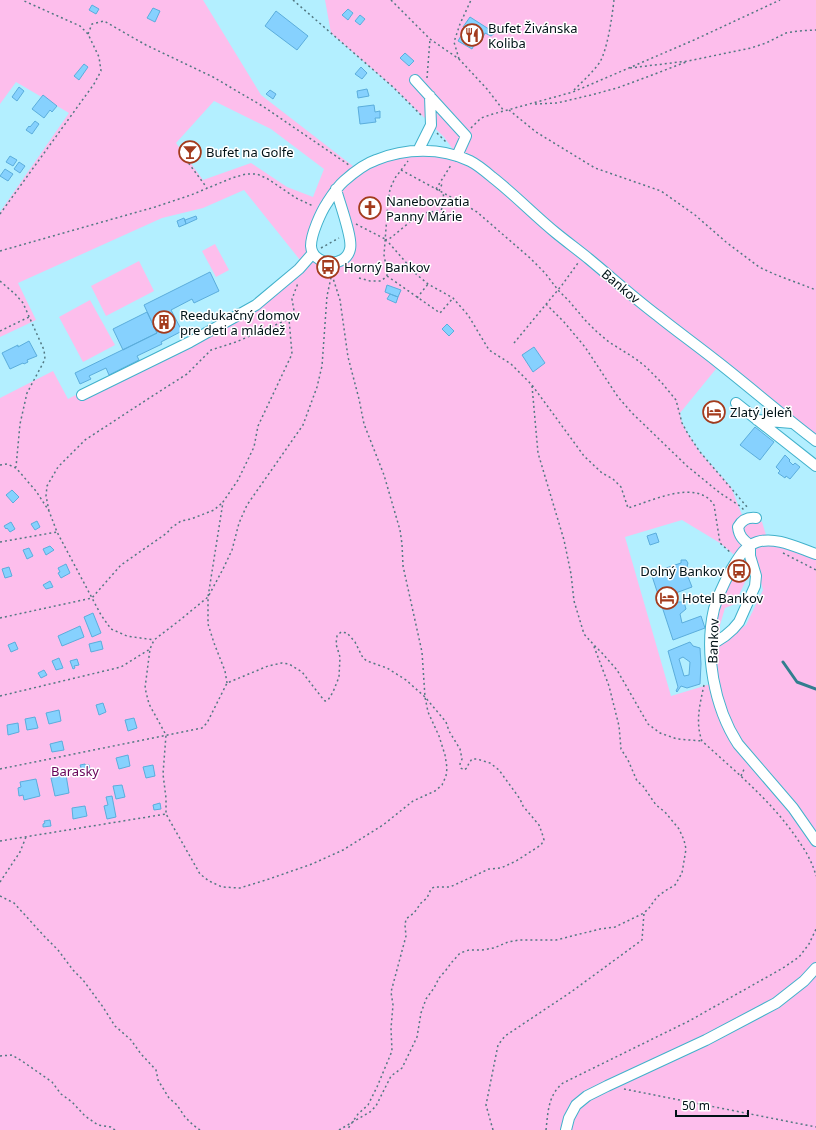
<svg xmlns="http://www.w3.org/2000/svg" width="816" height="1130" font-family="'Noto Sans',sans-serif">
	<style>
		.green { fill: #fdbeec; fill-rule: evenodd }
		.lines { fill: none; stroke-linecap: round; stroke-linejoin: round }
		.stream { stroke: #327e8f; stroke-width: 3 }
		.building { fill: #86d1fe; stroke: #5baddc; fill-rule: evenodd }
		.minor-casing { stroke: #41b1cb; stroke-width: 12 }
		.path { stroke: #527882; stroke-width: 1.5; stroke-dasharray: 2 3; stroke-linecap: butt }
		.minor { stroke: #fff; stroke-width: 10 }
		.labels { text-anchor: middle; stroke-width: 3; stroke-linejoin: round; paint-order: stroke }
		.poi-label { font-size: 13px; fill: #001217; stroke: #fff; text-anchor: start }
		.street-label { font-size: 13px; fill: #001217; stroke: #fff }
		.park-label { font-size: 13px; fill: #670158; stroke: #fff }
	</style>
	<rect width="100%" height="100%" fill="#b3efff"/>
	<path class="green" d="M0,0h203l58,95 97,75 37,-16 62,1 -13,-18 -51,-50 -62,-54 -6,-33h491v441l-96,-77 -40,49 2,10 6,11 12,18 31,35 13,33 12,-2 6,4 4,13 -2,6 52,13v576h-816v-732l53,-27 15,28 144,-74 43,-24 45,-41 -56,-70 -41,18 -41,10 -144,65 18,37 -36,17v-125l69,-99 -53,-31 -16,22zM214,101l57,28 53,40 -11,28 -26,-10 -36,-24 -48,17 -27,-37zM336,190l14,62 -23,10 -16,-16zM682,520l38,23 18,15 -26,65 2,60 -43,13 -46,-159zM754,556l9,34 -17,35 -26,17v-17l5,-17 10,-4 14,-31 -1,-10z
		M215,244l14,26 -13,7 -14,-26z
		M139,261l15,30 -48,25 -15,-30z
		M90,300l25,45 -32,17 -24,-45z"/>
	<g class="lines">
		<path class="stream" d="M783,662l14,20 19,7"/>
	</g>
	<path class="building" d="M92,5l7,4 -3,5 -7,-4z
		M153,8l7,3 -5,11 -8,-4z
		M348,9l5,4 -5,7 -6,-5z
		M276,11l32,25 -11,14 -32,-24z
		M360,15l5,4 -5,6 -5,-4z
		M470,17l25,16 -4,3 -6,-3 -4,9 -7,3 -2,4 -14,-8 7,-12 -2,-2z
		M405,53l9,8 -5,5 -9,-8z
		M84,64l4,3 -9,13 -5,-4z
		M361,67l6,6 -5,6 -7,-5z
		M19,87l5,4 -7,10 -5,-4z
		M367,89l2,7 -11,2 -1,-7z
		M270,90l6,4 -3,5 -7,-5z
		M43,95l14,11 -5,6 -2,-2 -6,8 -12,-9z
		M374,105l1,7 5,-1v7h-5l1,4 -16,2 -2,-17z
		M35,121l4,3 -7,10 -6,-4 3,-4 1,1z
		M192,146l5,6 -9,7 -5,-7z
		M10,156l7,4 -4,6 -7,-4z
		M19,162l6,4 -5,7 -6,-4z
		M5,169l8,5 -5,7 -8,-5z
		M369,202l7,5 -4,6 -3,1 -3,-2 -1,-3z
		M196,216l1,3 -11,5 -1,-4z
		M184,218l2,6 -7,3 -2,-6z
		M210,272l9,19 -25,12 -2,-4 -21,11 11,21 -21,11 1,2 -25,12 2,4 -30,15 -3,-7 -17,8 2,3 -11,5 -5,-11 82,-40 -13,-28z
		M387,285l14,5 -3,7 -13,-5z
		M390,294l8,3 -2,6 -9,-4z
		M147,312l10,21 -34,17 -10,-21z
		M447,324l7,7 -5,5 -7,-7z
		M29,341l8,15 -10,4 1,2 -4,2 -1,-1 -13,6 -8,-16 16,-8v2z
		M534,347l11,16 -12,9 -11,-17z
		M714,403l11,8 -3,3h1l-10,10 -9,-10 3,-4h-1z
		M755,427l19,15 -14,18 -20,-15z
		M785,455l5,5 -1,1 4,4 2,-2 5,4 -10,12 -4,-3 -1,2 -7,-5 2,-2 -4,-4z
		M12,490l7,7 -6,6 -7,-8z
		M37,521l3,6 -5,3 -4,-6z
		M11,522l4,7 -5,3 -3,-4 -1,1 -2,-3z
		M656,533l3,9 -9,3 -3,-9z
		M50,546l4,4 -8,5 -3,-6z
		M29,548l4,8 -6,3 -4,-9z
		M681,560h5l2,3 -1,4 -2,2 7,18 -19,7 3,8h8l2,7 -6,5 2,9 19,-7 4,12 -32,12 -22,-67 30,-10z
		M66,564l4,9 -9,5 -3,-5 2,-1 -2,-4z
		M9,567l3,9 -7,2 -3,-9z
		M50,581l3,6 -7,2 -3,-4z
		M93,613l8,20 -9,4 -8,-20z
		M80,626l4,11 -22,9 -4,-10z
		M101,641l2,8 -12,3 -2,-8z
		M15,642l3,7 -7,3 -3,-7z
		M690,642l3,4 7,2 1,16 -1,20 -13,4 -6,-2 -4,6 -1,-1 2,-4 -10,-36zM683,657l7,5 -1,13 -5,1 -5,-17z
		M59,658l4,10 -7,2 -4,-9z
		M77,659l2,6 -5,1 1,2 -2,1 -3,-8z
		M44,670l3,5 -6,3 -3,-5z
		M103,703l3,9 -7,3 -3,-10z
		M59,710l2,11 -12,3 -3,-11z
		M35,717l3,11 -11,2 -2,-11z
		M134,718l3,10 -9,3 -3,-11z
		M18,723l1,9 -11,3 -1,-10z
		M62,741l2,9 -12,2 -2,-8z
		M128,755l2,11 -11,3 -3,-11z
		M85,764v1h4l2,8 -7,2 -4,-10z
		M153,765l2,11 -9,2 -3,-11z
		M66,775l3,18 -14,3 -4,-18z
		M36,779l4,17 -16,4 -1,-5 -4,1 -1,-8 3,-1 -1,-5z
		M122,785l3,12 -9,2 -3,-13z
		M112,796l4,21 -9,2 -3,-13 4,-1 -2,-8z
		M160,803l1,6 -7,1 -1,-5z
		M85,806l2,10 -14,3 -1,-11z
		M50,820l1,6 -8,1v-3l2,-1 -1,-2z"/>
	<g class="lines">
		<g class="minor-casing">
			<path id="minor" d="M415,80l51,56 -9,20
				M418,151l13,-26 -1,-29
				M336,189c3,13 17,49 14,60 -4,20 -38,17 -39,-3 0,-12 10,-34 16,-43 5,-8 10,-16 17,-22 9,-8 20,-17 32,-21 29,-12 65,-13 94,1 8,4 15,10 22,16 22,17 42,38 64,56 11,9 22,17 33,26 23,19 45,39 69,57 20,16 41,31 61,47 33,26 64,53 97,78
				M82,395l108,-53 66,-37 43,-36 14,-16
				M736,403l80,63
				M757,420l35,3
				M816,554c-18,-6 -40,-18 -59,-12 -13,4 -19,17 -26,28 -7,13 -13,25 -17,39 -10,43 0,98 24,135l55,64 23,33
				M711,645l14,-9 8,-7 6,-7 16,-36 1,-10 -6,-20v-11c-7,-5 -11,-9 -12,-18 4,-7 9,-10 18,-9
				M566,1130l3,-12 7,-13 11,-9 20,-10 99,-46 70,-37 28,-22 12,-13"/>
		</g>
		<path class="path" d="M293,0l100,87 28,28
			M391,0l39,39 29,20 28,30 17,22
			M88,34l4,-10 12,-3 42,24 67,32 51,30 85,58
			M459,59l-5,-17 6,-18 11,-24
			M630,68l58,-7 63,-13 15,-5 20,-10 12,-2 18,-1
			M427,78l3,-39
			M574,90c9,-9 19,-18 26,-28 8,-15 12,-45 14,-62
			M535,104l22,-1 34,-8 26,-7 30,-11 39,-15
			M509,110l27,22 59,36 66,23 34,24 31,27 33,25 15,7 42,16
			M471,128l10,-10 12,-4 80,-22 121,-52 86,-40
			M437,133l10,10
			M189,160l-2,1 20,27
			M401,170l61,33 15,9 53,46 15,15 13,17 11,11 16,19 12,12 12,10 27,17 10,8 16,16 14,17 6,23 6,11 12,18 48,56
			M436,189l15,-24
			M439,191l3,-7
			M0,214l94,-130 7,-13 -2,-14 -11,-23 -8,-8 -58,-26
			M356,224l29,15
			M385,240l4,3 27,31 12,10 25,14 15,17 21,35 22,14 21,21 52,71 18,17 11,6 8,8 7,21c24,-7 69,-30 86,-3l6,38 11,10
			M385,240l4,-1c11,-8 21,-19 34,-25 6,-3 12,-2 18,-4l4,-6 -2,-11
			M321,248l18,-10
			M0,251l155,-44 36,-12 41,-17 14,-4h11l11,5 28,19 17,8
			M332,275l8,25 8,57 11,42 5,25 20,51 16,55 2,14 1,22 19,86 3,45 3,15 11,24 6,19 2,13 -1,8 -4,9 -7,6 -22,10 -30,24 -40,25 -31,14 -43,15 -29,9 -18,-1 -13,-6 -9,-7 -34,-60v-16l-3,-24 3,-39 -17,-31 -4,-16 5,-39 4,-9 26,-20 28,-23 15,-28 9,-19 7,-27 8,-18 56,-80 14,-38 5,-21 5,-70 5,-23
			M387,276l53,37 13,-15
			M359,278l11,3h11l6,-5v-5l-3,-16 4,-53 2,-13 5,-11 13,-17
			M0,281l15,13 8,9 21,47 1,9 -3,6 -15,28 -7,31 -4,43
			M417,298l11,-14
			M546,304l18,18 21,25 33,50 14,16 55,53 33,27 20,13 4,4
			M0,331l29,-14
			M514,343l48,-58 16,-22
			M532,386l6,67 26,87 7,34 3,27 10,33 9,10 9,9 15,17 31,54 12,9 17,6 25,2
			M0,465l7,-1 9,4 20,23 13,20 8,21 44,83 10,14 16,7 27,4
			M49,511l-3,-15 1,-10 11,-19 27,-27 69,-45 33,-21 24,-24 25,-8 53,-23 5,-8 -2,-12 6,-16
			M0,542l57,-10
			M783,553l33,17
			M0,618l92,-20 29,-33 46,-32 4,-5 10,-7 10,-2 23,-9 8,-7
			M227,683l-2,-12 -11,-28 -6,-19v-27l15,-95 15,-22 16,-33 4,-21 34,-72 -3,-35
			M704,685c-4,19 -9,37 -2,56 35,32 72,62 98,102 7,10 13,21 16,33
			M0,696l121,-29 29,-18
			M0,769l202,-41 5,-5 20,-40 41,-17 14,-3 7,1 13,8 21,27 2,2 3,-1 5,-8 6,-15 1,-20 -4,-13 1,-8 4,-4 6,1 8,9 8,16 4,3 20,7 19,12 19,17 21,25 3,9 11,18 2,10 -2,5 1,4 3,2 3,-2 2,-5 3,-4h5l13,4 9,7 21,29 3,7 16,19 3,8 2,7 -3,5 -25,16 -15,7 -12,1 -39,18h-16l-3,2 -4,9 -6,5 -7,10 -8,6 -1,6 1,11 -15,56 2,13 -2,23 1,23 -15,36 -9,18 -10,9 -11,16
			M741,776l4,-9
			M0,841l166,-27
			M0,882l20,-30 6,-15
			M0,896l14,7 30,33 14,14 15,20 10,10 20,27 12,19 16,14 10,14 15,16 2,10 11,18 8,7 8,12 8,8 7,5
			M0,1056l12,-1 10,6 30,21 9,12 11,8 13,14 13,9 13,2 4,3
			M624,1089l192,38
			M339,1130l31,-18 6,-6 15,-30 11,-8 15,-31 4,-24 5,-14 8,-11 5,-10 7,-8 6,-8 8,-9 9,-3h13l12,-2 14,-6 11,-2h37l44,-11 15,-2 29,-14 5,-5 8,-11 8,-6 10,-6 7,-12 4,-24 -2,-9 -5,-11 -14,-17 -9,-7 -13,-19 -6,-5 -9,-21 -7,-11 -2,-23 -10,-40 -16,-42
			M493,1130l-7,-25 12,-60 7,-9 66,-44 71,-52 2,-27
			M546,1130c2,-18 2,-35 17,-47l126,-62 94,-53 16,-11 10,-13 7,-15"/>
		<use href="#minor" class="minor"/>
	</g>
	<defs>
		<g id="restaurant-ring" transform="scale(1.15)"><circle r="9.5" fill="#fff" stroke="#a33b1d" stroke-width="1.5"/><path d="M-5-6h1v4h1v-4h1v4h1v-4h1v5L-1.5 .5V6h-2V.5L-5-1ZM5-6V6H3V1.5H1.5Q1.5-4 5-6Z" fill="#a33b1d"/></g>
		<g id="bar-ring" transform="scale(1.15)"><circle r="9.5" fill="#fff" stroke="#a33b1d" stroke-width="1.5"/><path d="M-6-5H6L.8 .8V4.5H3.5V6h-7V4.5H-.8V.8Z" fill="#a33b1d"/></g>
		<g id="church-ring" transform="scale(1.15)"><circle r="9.5" fill="#fff" stroke="#a33b1d" stroke-width="1.5"/><path d="M-1.2-6h2.4v3.5h3.3v2.4h-3.3V6h-2.4V-.1h-3.3v-2.4h3.3Z" fill="#a33b1d"/></g>
		<g id="bus-ring" transform="scale(1.15)"><circle r="9.5" fill="#fff" stroke="#a33b1d" stroke-width="1.5"/><path d="M-5-6H5V4H4V6H2V4H-2V6H-4V4H-5ZM-3.5-4V0h7V-4ZM-3.5 1.2v1.5H-2V1.2ZM2 1.2v1.5H3.5V1.2Z" fill="#a33b1d"/></g>
		<g id="building-ring" transform="scale(1.15)"><circle r="9.5" fill="#fff" stroke="#a33b1d" stroke-width="1.5"/><path d="M-4-6H4V6H1V3H-1V6H-4ZM-2.5-4.3h1.7v1.8h-1.7ZM.8-4.3h1.7v1.8H.8ZM-2.5-1h1.7V.8h-1.7ZM.8-1h1.7V.8H.8Z" fill="#a33b1d"/></g>
		<g id="hotel-ring" transform="scale(1.15)"><circle r="9.5" fill="#fff" stroke="#a33b1d" stroke-width="1.5"/><path d="M-6-4.5h1.5V1H6V5H4.5V3h-9V5H-6ZM-4 0a1.8 1.8 0 1 1 3.6 0ZM.5 0V-2.5h3Q6-2.5 6 0Z" fill="#a33b1d"/></g>
	</defs>
	<g fill-rule="evenodd">
		<use href="#restaurant-ring" x="472" y="35"/>
		<use href="#bar-ring" x="190" y="152"/>
		<use href="#church-ring" x="370" y="208"/>
		<use href="#bus-ring" x="328" y="267"/>
		<use href="#building-ring" x="164" y="322"/>
		<use href="#hotel-ring" x="714" y="412"/>
		<use href="#bus-ring" x="739" y="571"/>
		<use href="#hotel-ring" x="667" y="598"/>
	</g>
	<g class="labels">
		<g class="poi-label">
			<text x="488" y="33">Bufet Živánska<tspan x="488" dy="15">Koliba</tspan></text>
			<text x="206" y="157">Bufet na Golfe</text>
			<text x="386" y="206">Nanebovzatia<tspan x="386" dy="15">Panny Márie</tspan></text>
			<text x="344" y="272">Horný Bankov</text>
			<text x="180" y="320">Reedukačný domov<tspan x="180" dy="15">pre deti a mládež</tspan></text>
			<text x="730" y="417">Zlatý Jeleň</text>
			<text x="724" y="576" text-anchor="end">Dolný Bankov</text>
			<text x="682" y="603">Hotel Bankov</text>
		</g>
		<g class="street-label">
			<text transform="translate(621 286) rotate(40)" y="5">Bankov</text>
			<text transform="translate(713 641) rotate(-88)" y="5">Bankov</text>
		</g>
		<g class="park-label">
			<text x="75" y="776">Barasky</text>
		</g>
	</g>
	<path d="M676 1110v6h72v-6" fill="none" stroke="#001217" stroke-width="2"/>
	<text x="682" y="1110" font-size="12" fill="#001217" stroke="#ffffff" stroke-width="3" paint-order="stroke">50 m</text>
</svg>
